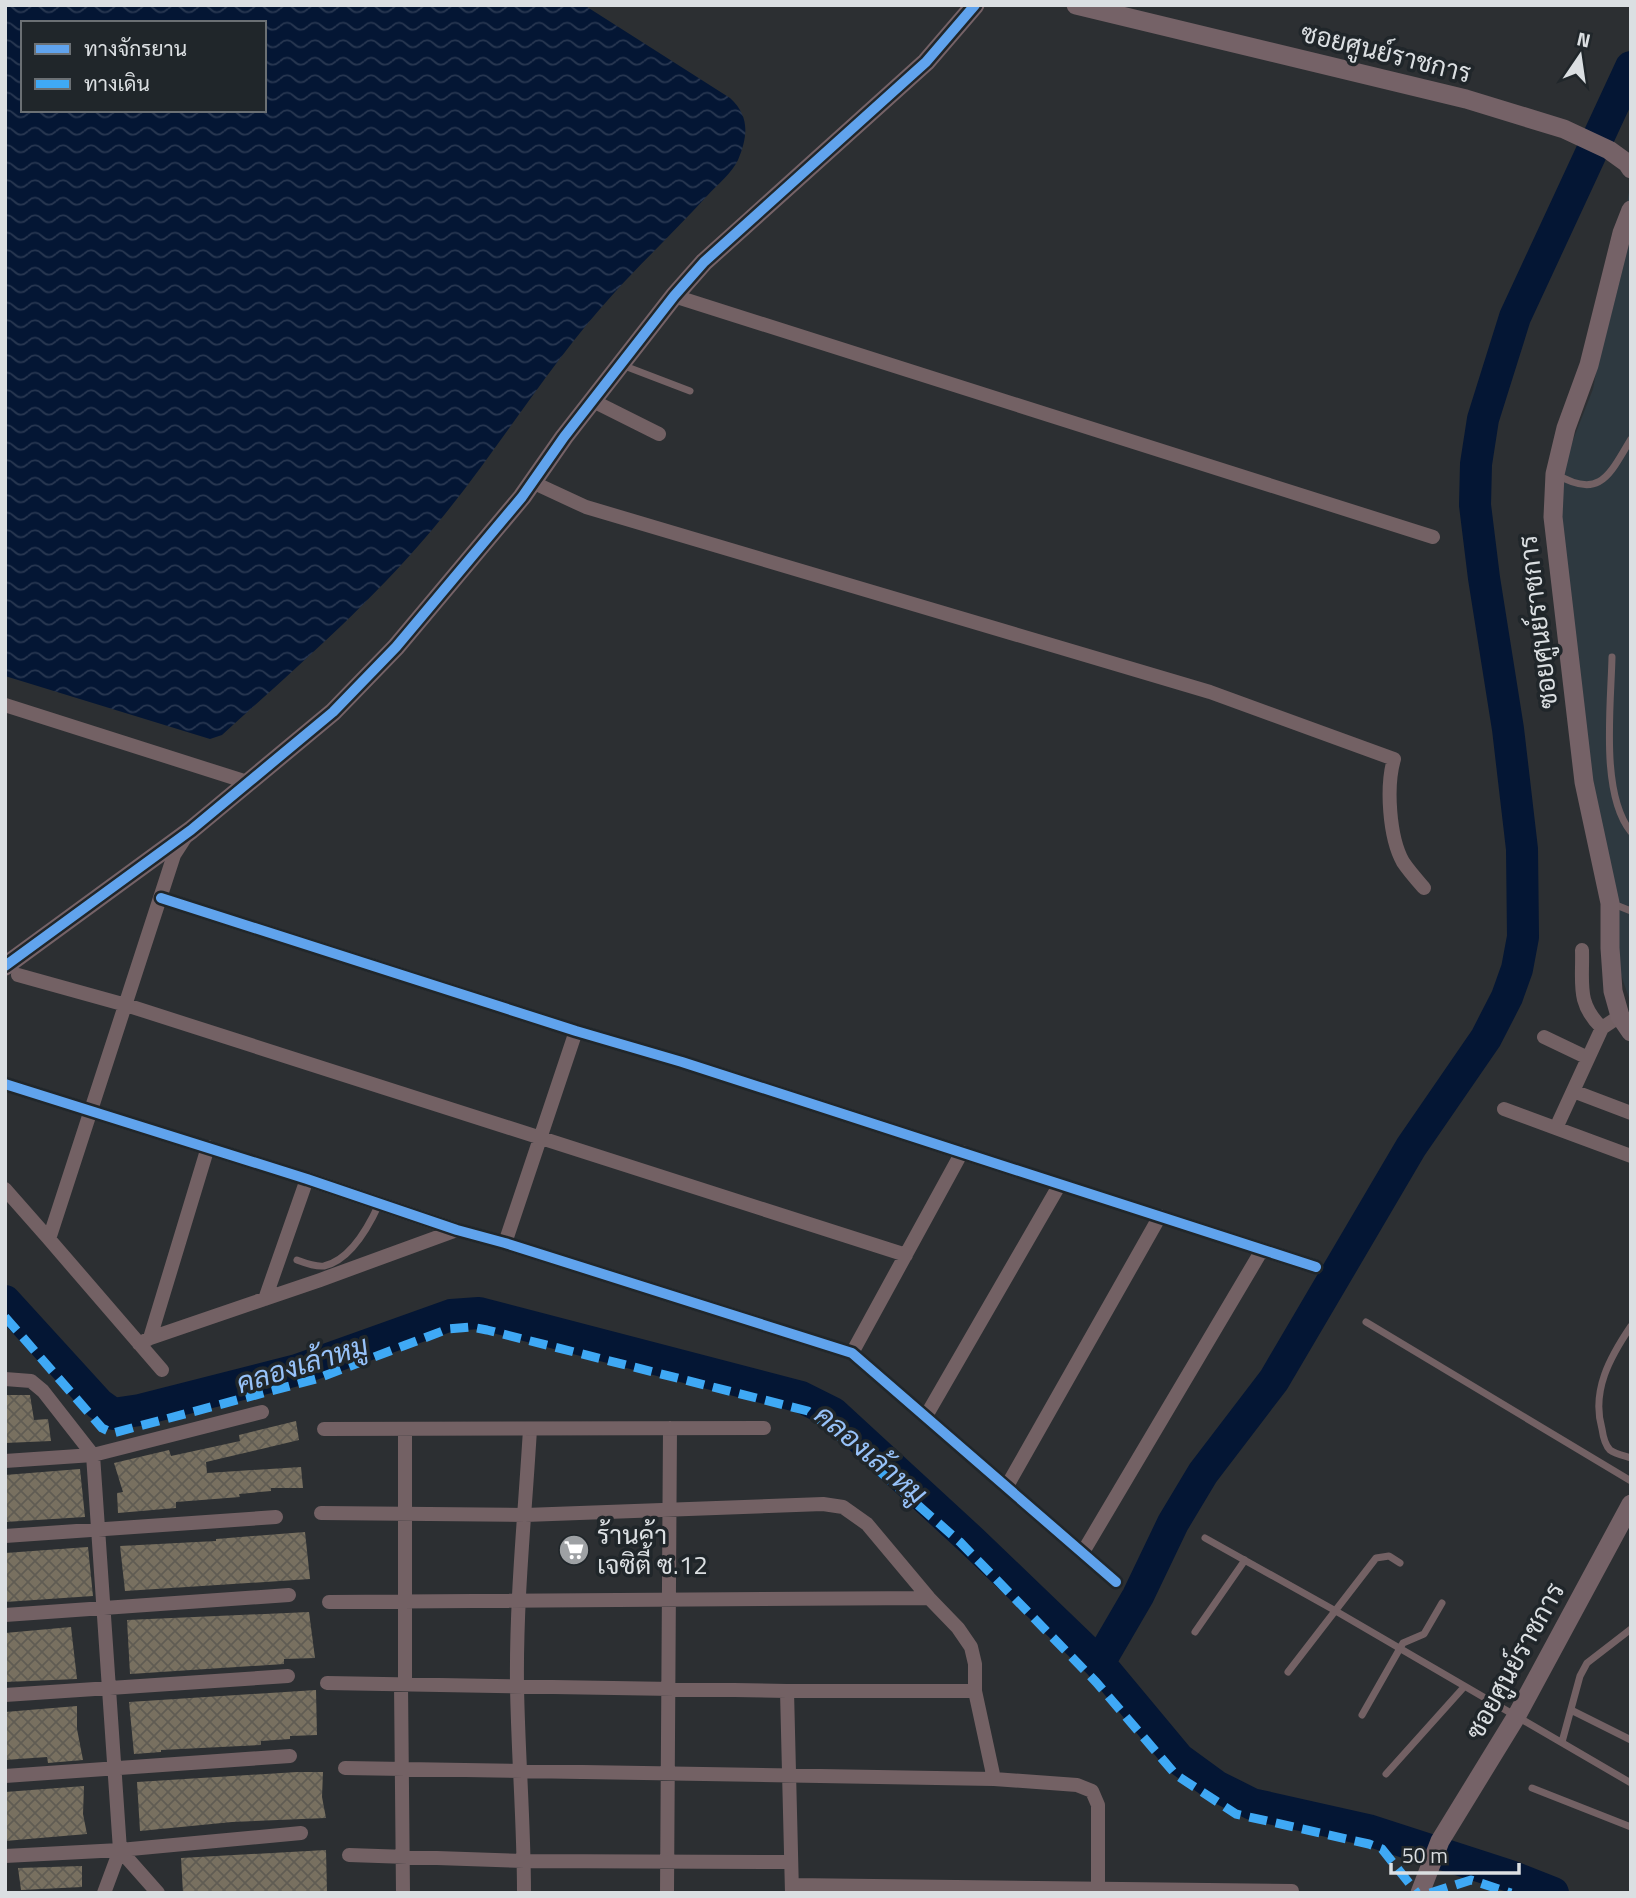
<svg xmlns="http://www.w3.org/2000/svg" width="1636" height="1898" font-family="'Titillium Web',Sarabun,sans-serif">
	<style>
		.built { fill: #2e3940 }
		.water { fill: url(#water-waves); fill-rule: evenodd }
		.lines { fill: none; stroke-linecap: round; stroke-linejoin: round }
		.river { stroke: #041634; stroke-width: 32 }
		.building { fill: url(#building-cross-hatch) }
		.lane { stroke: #736164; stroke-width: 7 }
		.street { stroke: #736164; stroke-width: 14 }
		.secondary { stroke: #756267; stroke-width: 19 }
		.quiet { stroke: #3fa9f5; stroke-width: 9; stroke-dasharray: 18 9; stroke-linecap: butt }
		.cycleway-casing { stroke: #20262a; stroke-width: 15 }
		.cycleway { stroke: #60a3ed; stroke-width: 10 }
		.labels { text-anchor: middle; stroke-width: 7; stroke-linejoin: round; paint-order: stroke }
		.street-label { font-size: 26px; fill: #dbdfe2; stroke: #20262a }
		.poi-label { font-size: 26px; fill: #dbdfe2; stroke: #20262a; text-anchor: start }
		.water-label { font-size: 28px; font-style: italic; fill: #97c2f9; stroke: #20262a }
	</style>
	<defs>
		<pattern id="water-waves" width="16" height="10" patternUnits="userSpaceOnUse" patternTransform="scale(1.75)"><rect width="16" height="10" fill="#041634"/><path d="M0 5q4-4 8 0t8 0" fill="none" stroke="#283751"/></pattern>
		<pattern id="building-cross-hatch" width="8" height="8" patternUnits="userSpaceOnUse" patternTransform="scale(1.75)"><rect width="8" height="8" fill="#787060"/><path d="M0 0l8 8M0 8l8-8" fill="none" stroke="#605c53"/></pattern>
	</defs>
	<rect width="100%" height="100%" fill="#2c2f32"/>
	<path class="built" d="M1631,181v823l-14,-41 -61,-463 15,-55 22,-56z"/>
	<path class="water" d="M5,5h579l146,93c20,18 18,38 8,62 -6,13 -21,25 -31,36 -30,33 -62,63 -92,96 -64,70 -114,153 -174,227 -65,80 -143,147 -219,216l-12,4 -205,-63zM23,23h241v87h-241z"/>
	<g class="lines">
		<path class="river" d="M5,1301l94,103 14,10 27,-4 157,-40 154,-55 28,-2 322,84 32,16 139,128 127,122 80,96 37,27 36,18 116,26 142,46 43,17
			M1099,1663l39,-67 35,-73 30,-50 71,-93 137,-233 75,-109 21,-41 10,-28 6,-32 -1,-88 -14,-120 -24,-151 -9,-73 1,-41 7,-45 32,-102 116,-250"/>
	</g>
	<path class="building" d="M5,1395h25l4,25 14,-1 3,22 -46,2z
		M296,1421l3,19 -93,22 1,11 94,-6 2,21h-32v3l-32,3 1,3 -64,5v6l-58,5 -1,-20 6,-1 -9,-29 55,-13 2,6 37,-8 32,-7 -1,-6z
		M80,1469l5,48 -80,5v-47z
		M305,1532l5,47 -185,12 -5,-45 96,-5v-2z
		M88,1547l5,49 -88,6v-49z
		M309,1612l6,46 -31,1v5l-154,10 -3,-54z
		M71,1627l6,52 -72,3v-49z
		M316,1690l1,45 -27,1v3l-29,2v4l-100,5v2l-27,2 -5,-52z
		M77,1706v23l6,31 -35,3 -1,-6 -42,3v-48z
		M297,1772h26l-1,25 4,21 -94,4 -92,9 -3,-49z
		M84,1786l-1,28 4,20 -82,7v-49z
		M326,1850l1,43h-144l-2,-35z
		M82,1866v21l-61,3 -3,-22z"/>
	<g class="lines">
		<path class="lane" d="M622,365l68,26
			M1556,474c45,27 54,-1 75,-35
			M1612,657c-1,48 -12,137 19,175
			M1611,903l20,8
			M297,1260c8,3 18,7 27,6 27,-6 45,-40 55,-62
			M1366,1322l265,159
			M1631,1326c-21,31 -40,65 -29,103 1,7 3,16 8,21 5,4 15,6 21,8
			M1205,1538l129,72 297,173
			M1195,1632l50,-72
			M1288,1672l88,-114 13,-2 11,7
			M1571,1710l60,30
			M1362,1715l41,-72 21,-9 18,-31
			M1562,1742l18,-66 7,-13 44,-34
			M1386,1774l78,-87
			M1532,1788l99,39"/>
		<path class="street" d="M674,296l759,241
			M593,401l66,33
			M532,482l54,25 624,185 184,67c-8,27 -5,78 9,103 6,9 14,18 21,26
			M5,705l242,77
			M161,898l415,133 106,31 634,205
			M1582,950c1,34 -6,53 20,78
			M18,975l108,30 780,250
			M1544,1037l44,21
			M5,1084l302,95 150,51 48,13 347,110 264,229
			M1573,1091l58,22
			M1504,1109l127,47
			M1556,1128l46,-100 18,-12
			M5,1189l44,50
			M505,1243l71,-212
			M265,1299l42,-120
			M150,1338l58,-191
			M139,1344l11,-6 170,-58 137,-50
			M852,1353l110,-201
			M162,1370l-113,-131 125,-384 11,-17
			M5,1379l26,2 12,10 50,64 27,395 -16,43
			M926,1416l134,-232
			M324,1429l440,-1
			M5,1461l88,-6 169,-43
			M1007,1486l153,-270
			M321,1513l204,2 298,-11 20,3 24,17 62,74 29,30 13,19 4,17v27l19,88
			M5,1536l271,-19
			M1083,1552l179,-302
			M329,1602l600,-4
			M5,1615l284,-20
			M327,1683l460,8h188
			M401,1684l2,209
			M405,1684v-255
			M787,1691l5,202
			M5,1695l283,-19
			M345,1768l649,11 83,6 15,6 6,14v88
			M5,1776l285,-20
			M120,1850l38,43
			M349,1855l175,6 267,1
			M5,1856l115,-6 181,-17
			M792,1885l500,6
			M524,1893c0,-70 -6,-139 -7,-208 -1,-86 8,-171 13,-256
			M667,1893l3,-465"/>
		<path class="secondary" d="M1076,5l390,94 98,30 45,21 18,13 4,6
			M1631,210l-9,23 -33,132 -23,63 -11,46 -2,43 31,265 26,121v45l3,43 7,25 11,16
			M5,966l186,-136 142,-118 63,-65 126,-150 42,-60 110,-141 30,-34 222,-200 49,-57
			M1420,1893l20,-52 76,-124 115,-213"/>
		<path class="quiet" d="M5,1317l97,111 11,5 203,-54 132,-50 23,-2 16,3 321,81 20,15 132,116 136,140 80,93 60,39 133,30 13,5 35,44
			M1430,1893l41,-13 40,13"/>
		<g class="cycleway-casing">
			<path id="cycleway" d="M161,898l415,133 106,31 634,205
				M5,966l186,-136 142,-118 63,-65 126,-150 42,-60 110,-141 30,-34 222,-200 49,-57
				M5,1084l302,95 150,51 48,13 347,110 264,229"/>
		</g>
		<use href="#cycleway" class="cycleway"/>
	</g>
	<defs>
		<g id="supermarket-disc" transform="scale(1.575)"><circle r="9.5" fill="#9ea1a4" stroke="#20262a"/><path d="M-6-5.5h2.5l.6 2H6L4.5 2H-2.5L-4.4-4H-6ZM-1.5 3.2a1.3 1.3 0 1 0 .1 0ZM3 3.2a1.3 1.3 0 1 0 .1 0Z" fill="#fff"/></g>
	</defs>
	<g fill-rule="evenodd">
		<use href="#supermarket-disc" x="574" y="1550"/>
	</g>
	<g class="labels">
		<g class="street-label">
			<text transform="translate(1386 53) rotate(14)" y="9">ซอยศูนย์ราชการ</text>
			<text transform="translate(1538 622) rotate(-97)" y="9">ซอยศูนย์ราชการ</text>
			<text transform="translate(1515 1661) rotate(-61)" y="9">ซอยศูนย์ราชการ</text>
		</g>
		<g class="poi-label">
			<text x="597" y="1544">ร้านค้า<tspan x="597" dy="30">เจซิตี้ ซ.12</tspan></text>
		</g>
		<g class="water-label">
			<text transform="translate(302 1364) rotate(-17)" y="10">คลองเล้าหมู</text>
			<text transform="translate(871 1454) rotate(40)" y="10">คลองเล้าหมู</text>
		</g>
	</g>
	<rect width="1636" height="1898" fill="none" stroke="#dbdfe2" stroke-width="14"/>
	<rect x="21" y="21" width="245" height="91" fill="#20262a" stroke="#6b7074" stroke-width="2"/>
	<rect x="35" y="44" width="35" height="10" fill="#60a3ed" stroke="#6b7074" stroke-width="2"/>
	<text x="84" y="56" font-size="21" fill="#dbdfe2">ทางจักรยาน</text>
	<rect x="35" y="79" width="35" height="10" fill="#3fa9f5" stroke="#6b7074" stroke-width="2"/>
	<text x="84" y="91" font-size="21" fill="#dbdfe2">ทางเดิน</text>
	<g transform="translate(1580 56) rotate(13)" stroke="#20262a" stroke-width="5" paint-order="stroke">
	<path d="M0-5L12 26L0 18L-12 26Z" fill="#dbdfe2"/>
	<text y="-10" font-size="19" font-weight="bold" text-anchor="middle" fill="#dbdfe2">N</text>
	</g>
	<path d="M1391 1863v10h128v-10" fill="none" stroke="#dbdfe2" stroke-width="3.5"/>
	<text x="1402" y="1863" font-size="21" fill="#dbdfe2" stroke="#20262a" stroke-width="5" paint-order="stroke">50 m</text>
</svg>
